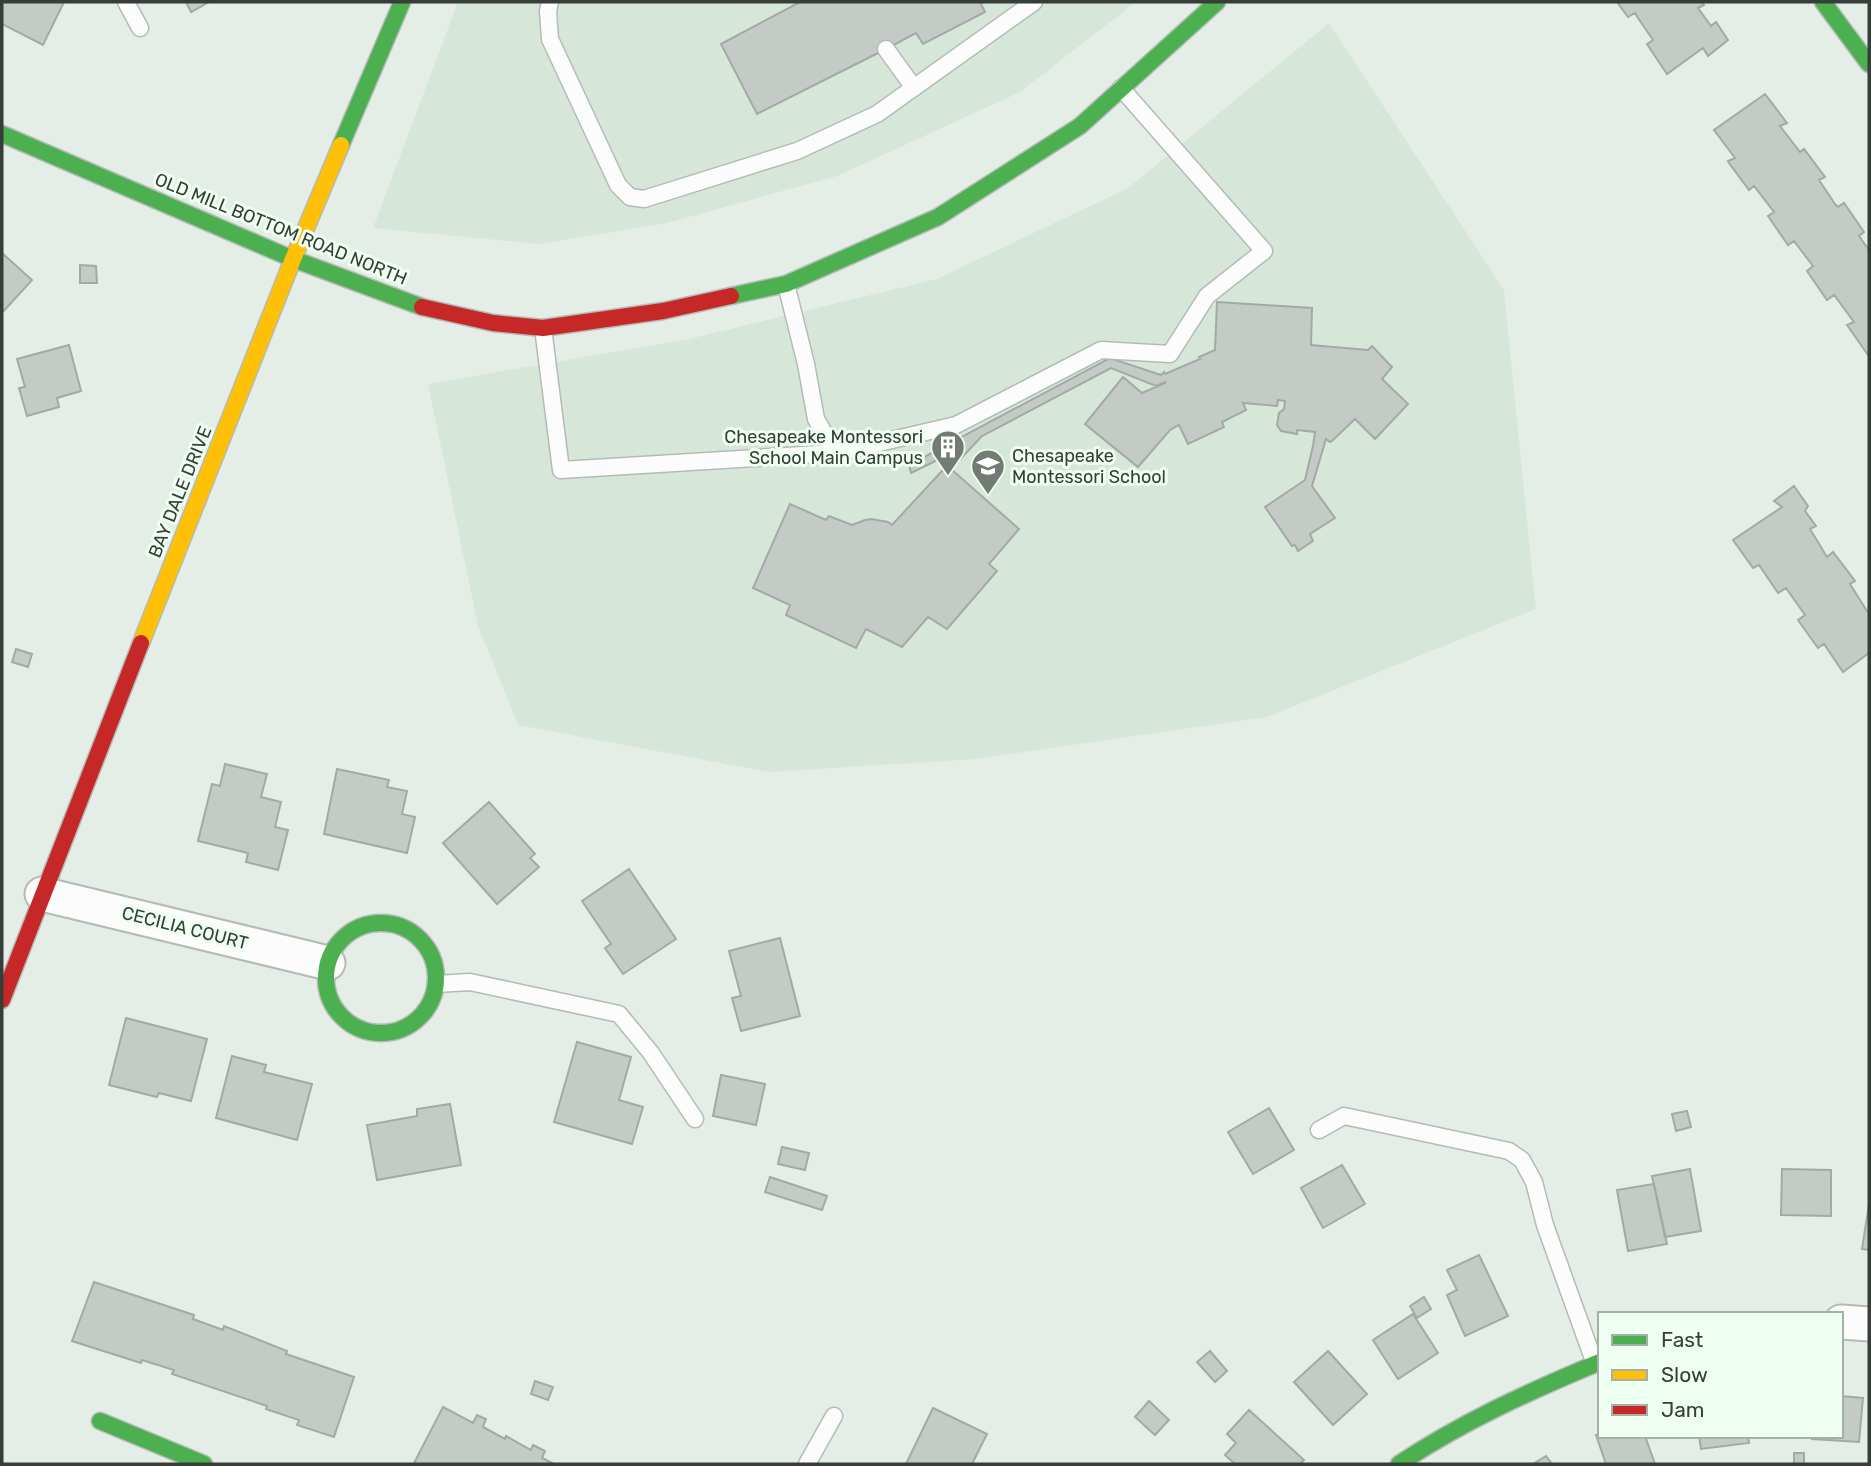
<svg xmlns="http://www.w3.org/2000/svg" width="1871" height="1466" font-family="Rubik,sans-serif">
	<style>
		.built { fill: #d6e7da }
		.building { fill: #c4cbc6; stroke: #a3aaa5; stroke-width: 2 }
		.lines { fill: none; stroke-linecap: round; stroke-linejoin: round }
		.lane-casing { stroke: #b4bbb6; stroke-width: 19 }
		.street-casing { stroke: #b4bbb6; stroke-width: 37 }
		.fast-casing { stroke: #b4bbb6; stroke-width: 19 }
		.slow-casing { stroke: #b4bbb6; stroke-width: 19 }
		.jam-casing { stroke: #b4bbb6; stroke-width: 19 }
		.lane { stroke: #fbfcfb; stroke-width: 16 }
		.street { stroke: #fbfcfb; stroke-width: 33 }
		.fast { stroke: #4caf50; stroke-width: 16 }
		.slow { stroke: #ffc107; stroke-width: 16 }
		.jam { stroke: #c62828; stroke-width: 16 }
		.labels { text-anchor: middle; stroke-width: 6; stroke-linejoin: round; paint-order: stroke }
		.street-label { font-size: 18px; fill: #373d38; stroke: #eefff1 }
		.poi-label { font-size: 18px; fill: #373d38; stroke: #eefff1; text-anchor: end }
	</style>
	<rect width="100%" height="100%" fill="#e4ede6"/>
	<path class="built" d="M458,2h678l-116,90 -183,84 -170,47 -127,21 -167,-16z
		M1329,23l175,267 32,319 -269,108 -292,42 -206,13 -251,-47 -40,-99 -50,-242 261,-45 248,-60 191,-91z"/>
	<path class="building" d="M2,2h62l-21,43 -41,-21z
		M186,2h23l-18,10z
		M800,2h184l-3,2 4,8 -62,32 -7,-11 -30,16 -129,65 -36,-70z
		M1617,2h84l3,3 -6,3 13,18 5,-4 12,18 -20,16 -5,-8 -36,26 -20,-30 6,-4 -15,-22 -3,-5 -7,4z
		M1765,94l22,29 -7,3 20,26 4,-3 21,28 -6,3 16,24 3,3 6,-4 20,29 -5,4 10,14v104l-1,1 -21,-30 7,-3 -20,-27 -7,5 -20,-29 6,-5 -19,-25 -6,4 -20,-29 6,-4 -20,-26 -5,4 -20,-27 -1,-2 7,-3 -21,-28z
		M2,253l30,27 -30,33z
		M80,265l16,1 1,17h-17z
		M1217,302l95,6 -1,37 57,5 4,-4 20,21 -10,12 26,25 -33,35 -20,-20 -23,22 -2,1 -4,-3 -14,47 23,32 -25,16 3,7 -15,10 -3,-6 -3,1 -27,-39 40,-27 8,-34 2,-14 -18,-2v4l-16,-3 -4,-6 2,-12 5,-4 1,-8 -7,-1 -1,6 -34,-3 3,7 -24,12 2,5 -36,17 -9,-19 -9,5 -32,37 -53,-43 38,-47 19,16 23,-10v-1l-9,4 -45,-18 -129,68 -31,33 68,60 -30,35 8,7 -50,58 -19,-12 -26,30 -36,-18 -10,19 -70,-33 4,-10 -37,-17 37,-84 36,16 3,-4 23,9 13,-5 6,-1 17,3 4,3 72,-78 -53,26 -2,-8 201,-107 51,17 3,-3 1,2 35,-15 -1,-2 16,-7z
		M69,345l12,46 -24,7 2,9 -32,9 -8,-28 6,-1 -8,-28z
		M1794,486l14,20 -3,5 11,15 -6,3 17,28 6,-5 22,29 -5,3 17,27 2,-1v43l-26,19 -19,-28 -6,4 -18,-25 -2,-3 7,-5 -19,-27 -8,5 -19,-28 -6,3 -20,-28 49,-33 -8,-6z
		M16,649l16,5 -4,13 -16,-5z
		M225,764l42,10 -6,23 20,5 -6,25 13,3 -10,40 -32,-8 2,-9 -50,-12 14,-57 8,2z
		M337,769l52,11 -2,7 20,4 -5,23 13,3 -8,36 -83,-19z
		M489,802l46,52 -5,4 9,9 -42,37 -54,-61z
		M629,869l47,70 -53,35 -18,-26 6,-4 -29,-43z
		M780,938l20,78 -59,15 -9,-33 9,-2 -12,-45z
		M126,1018l81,21 -16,62 -32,-8 -2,4 -48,-12z
		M577,1042l54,15 -12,43 24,7 -11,37 -78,-22z
		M232,1056l34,9 -2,7 48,12 -15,56 -81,-22z
		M721,1075l44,9 -9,41 -43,-9z
		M450,1104l11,61 -84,15 -10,-55 50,-9v-7z
		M1269,1108l25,42 -41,24 -25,-42z
		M1687,1111l4,16 -15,4 -4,-17z
		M782,1147l27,6 -4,17 -27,-6z
		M1342,1165l23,39 -42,24 -22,-40z
		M1690,1169l11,62 -36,6 -13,-61z
		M1782,1169l49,1v46l-50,-1z
		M770,1177l57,19 -5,14 -57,-18z
		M1654,1184l13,60 -39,7 -11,-61z
		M1869,1204v46l-7,-1z
		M1479,1255l29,61 -43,20 -18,-41 10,-5 -10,-20z
		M94,1282l100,33 -1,4 30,11 1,-4 63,25 -1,3 68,23 -20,60 -37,-12 2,-5 -33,-11 1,-3 -95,-32 2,-4 -32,-10 -1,3 -69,-22z
		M1424,1297l7,12 -14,9 -7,-12z
		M1413,1314l25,39 -40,26 -25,-39z
		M1210,1351l17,20 -12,11 -18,-20z
		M1328,1351l39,43 -34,31 -39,-43z
		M535,1381l18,6 -5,13 -17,-6z
		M1841,1396l22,2 -4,44 -47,-3v-3h29z
		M1149,1401l20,19 -14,15 -20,-18z
		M443,1407l30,16 4,-8 9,4 -3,8 22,12 1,-3 25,14 2,-5 12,6 -3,7 12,6h-136l-4,-1z
		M933,1408l54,26 -15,30h-66z
		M1249,1410l55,50 -4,4h-65l-10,-9 11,-12 -9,-9z
		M1600,1434v2h45l10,28h-49l-10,-29z
		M1699,1436h49l1,7 -48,6z
		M1794,1453h10v11h-10z
		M1546,1456l6,8h-19z"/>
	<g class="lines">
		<g class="lane-casing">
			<path id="lane" d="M126,2l14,26
				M550,2l-2,9 2,28 68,146 12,12 14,2 153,-48 80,-37 157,-112
				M886,49l28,39
				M786,284l20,80 10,55 20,34 120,-28 145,-75 69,4 37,-58 57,-45 -143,-163
				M543,328l18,142 275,-17
				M436,984l34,-2 149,32 32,39 44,66
				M1319,1130l25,-14 165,35 13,9 12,22 11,43 50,139
				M807,1464l27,-48"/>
		</g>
		<g class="street-casing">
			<path id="street" d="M42,894l286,69
				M1841,1322l28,2"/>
		</g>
		<g class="fast-casing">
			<path id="fast" d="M1823,2l46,62
				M2,134l291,125 129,48
				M341,145l61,-143
				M731,296l55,-12 152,-67 142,-91 137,-124
				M326 978a55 55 0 1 1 110 0a55 55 0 1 1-110 0Z
				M100,1421l104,43
				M1399,1464c63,-42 131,-73 201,-102"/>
		</g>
		<g class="slow-casing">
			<path id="slow" d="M141,643l152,-384 48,-114"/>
		</g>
		<g class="jam-casing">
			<path id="jam" d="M422,307l71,16 50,5 120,-17 68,-15
				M2,1000l139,-357"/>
		</g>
		<use href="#lane" class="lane"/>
		<use href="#street" class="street"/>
		<use href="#fast" class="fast"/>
		<use href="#slow" class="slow"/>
		<use href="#jam" class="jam"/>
	</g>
	<defs>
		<g id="building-pin" transform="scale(1.75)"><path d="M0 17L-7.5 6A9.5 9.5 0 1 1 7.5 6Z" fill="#747b75" stroke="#eefff1"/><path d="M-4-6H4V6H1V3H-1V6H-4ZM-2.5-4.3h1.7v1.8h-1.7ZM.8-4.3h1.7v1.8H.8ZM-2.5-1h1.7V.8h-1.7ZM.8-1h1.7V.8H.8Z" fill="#fff"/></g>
		<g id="school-pin" transform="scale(1.75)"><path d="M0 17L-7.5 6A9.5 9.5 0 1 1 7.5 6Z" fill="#747b75" stroke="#eefff1"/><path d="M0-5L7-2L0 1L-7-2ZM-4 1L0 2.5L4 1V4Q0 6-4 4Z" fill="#fff"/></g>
	</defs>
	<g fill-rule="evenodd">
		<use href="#building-pin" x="948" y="447"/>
		<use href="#school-pin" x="988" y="466"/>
	</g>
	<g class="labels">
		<g class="street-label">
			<text transform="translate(281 229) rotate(22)" y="6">OLD MILL BOTTOM ROAD NORTH</text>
			<text transform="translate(180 492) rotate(-68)" y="6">BAY DALE DRIVE</text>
			<text transform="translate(185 928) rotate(14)" y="6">CECILIA COURT</text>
		</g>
		<g class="poi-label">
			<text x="923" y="443">Chesapeake Montessori<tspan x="923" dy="21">School Main Campus</tspan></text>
			<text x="1012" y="462" text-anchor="start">Chesapeake<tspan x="1012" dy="21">Montessori School</tspan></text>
		</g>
	</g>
	<rect width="1871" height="1466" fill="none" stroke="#373d38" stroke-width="7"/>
	<rect x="1598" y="1312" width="245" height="126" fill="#eefff1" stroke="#a5b1a7" stroke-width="2"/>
	<rect x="1612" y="1335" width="35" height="10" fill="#4caf50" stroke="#a5b1a7" stroke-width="2"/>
	<text x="1661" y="1347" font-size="21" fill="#373d38">Fast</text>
	<rect x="1612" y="1370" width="35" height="10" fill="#ffc107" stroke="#a5b1a7" stroke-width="2"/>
	<text x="1661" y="1382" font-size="21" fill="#373d38">Slow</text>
	<rect x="1612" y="1405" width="35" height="10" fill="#c62828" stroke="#a5b1a7" stroke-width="2"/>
	<text x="1661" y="1417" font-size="21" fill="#373d38">Jam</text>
</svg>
